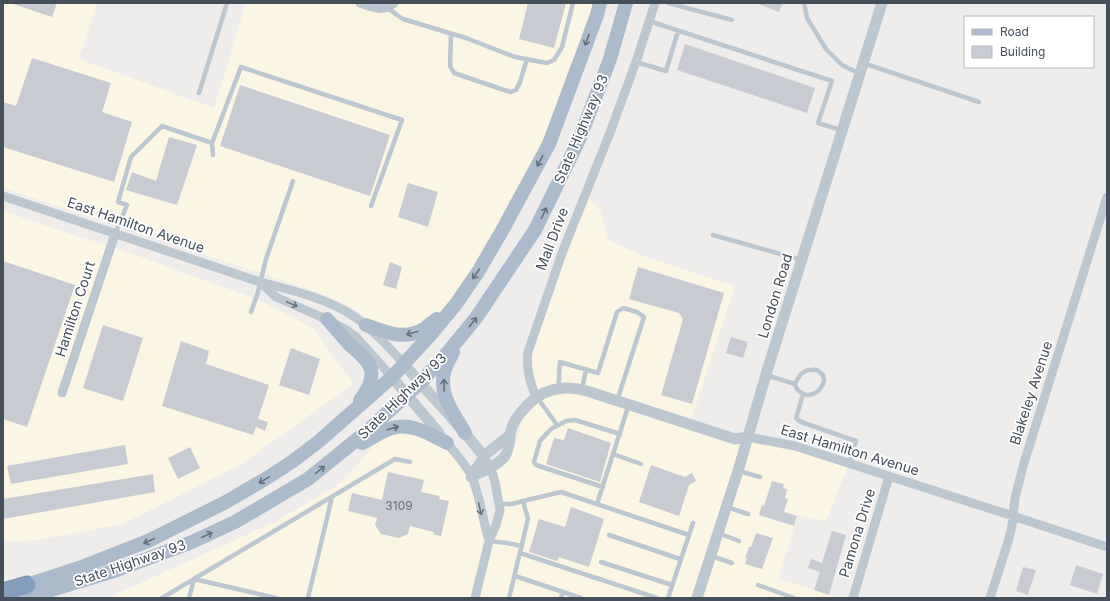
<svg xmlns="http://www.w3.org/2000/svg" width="1110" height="601" font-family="Inter,sans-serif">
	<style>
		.commercial { fill: #fbf5e4 }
		.building { fill: #c9cbd2 }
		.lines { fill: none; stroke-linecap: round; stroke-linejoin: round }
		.motorway-casing { stroke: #6f89a8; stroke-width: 19 }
		.service { stroke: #bdc7cf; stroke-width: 4.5 }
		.minor { stroke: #bdc7cf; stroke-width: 9 }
		.tertiary { stroke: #bdc7cf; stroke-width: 11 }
		.primary { stroke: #acbbcc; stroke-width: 14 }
		.motorway { stroke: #849ebc; stroke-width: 17 }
		.oneway { stroke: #646f7c }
		.oneway2 { stroke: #69737d }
		.labels { text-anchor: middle; stroke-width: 3.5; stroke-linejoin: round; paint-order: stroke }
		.number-label { font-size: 12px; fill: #666e78 }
		.street-label { font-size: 14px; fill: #454f5a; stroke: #fff }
	</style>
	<rect width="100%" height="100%" fill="#efecec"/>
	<path class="commercial" d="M3,3h94l-18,56 135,49 32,-105h114l15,5 19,-5h206l-51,141 -93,160 -44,30 -44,-13 -9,-9 -31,-16 -62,-21 -263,-87z
		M585,195l15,14 8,31 33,15 94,31 -45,138 58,13 101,26 -23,59 -28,-7 -20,64 63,19h-734l168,-76 66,-39 47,-54 59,14 20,25 21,72 11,-22 -7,-46 21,-21 7,-17v-20l16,-17 -9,-35z
		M3,211l73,25 37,11 143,52 34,17 24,13 39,55 -110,79 -120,61 -86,16 -34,2z"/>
	<path class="building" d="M13,3h44l-5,14 -39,-13z
		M528,3h38l-12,45 -35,-9z
		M758,3h25l-4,9 -21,-8z
		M685,44l130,44 -8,25 -130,-43z
		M32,58l79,25 -9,29 30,10 -18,60 -111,-35v-45l13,4z
		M240,85l150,50 -20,61 -150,-50z
		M169,137l28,8 -20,60 -51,-15 6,-18 24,9z
		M408,183l30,9 -10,35 -30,-10z
		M3,261l72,24 -48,142 -24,-8z
		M390,262l12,5 -6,22 -13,-4z
		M638,267l86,26 -32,111 -31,-9 22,-76 -4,-6 -50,-14z
		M103,325l40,13 -20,63 -40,-13z
		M731,337l17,5 -5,16 -17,-5z
		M181,341l28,10 -3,13 63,21 -11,34 10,3 -3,9 -9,-4 -3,8 -91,-29z
		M291,348l29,11 -11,36 -30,-10z
		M568,428l43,15 -11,39 -54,-18 8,-26 10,2z
		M125,445l3,19 -117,20 -4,-18z
		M190,447l10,21 -22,11 -10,-21z
		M651,465l34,12 7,-4 4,8 -7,4 -10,31 -40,-14z
		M388,472l36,8 -3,12 19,4 -1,3 10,2 -8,35 -8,-2 1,-2 -24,-6 -2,8 -9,4 -18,-4 -6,-9 2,-7 -29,-7 4,-18 30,7z
		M153,474l2,18 -152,27v-20z
		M772,481l12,3 -1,4 4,1 -2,9 3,1 -4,13 13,4 -3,10 -35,-11 3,-10 2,1z
		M571,507l33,12 -15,48 -30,-10 -2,4 -28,-9 10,-33 26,8z
		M832,531l14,4 -17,60 -15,-5 6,-18 -12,-4 3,-9 11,4z
		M756,533l17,5 -11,31 -17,-5 2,-6h-2l4,-11h2z
		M1076,565l27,9 -6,20 -27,-9z
		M1023,567l13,3 -8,25 -12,-4z"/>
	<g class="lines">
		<g class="motorway-casing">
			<path id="motorway" d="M3,592l24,-7"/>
		</g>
		<path class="service" d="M668,3l64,17
			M804,3l3,15 19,31 16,16 18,9
			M388,8l9,7 6,4 63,19 49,19 32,6 7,-3 8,-13 11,-44
			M649,21l183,60 -14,42 23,7
			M451,34l-1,32 4,7 50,17 7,2 5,-2 4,-8 7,-23
			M636,62l30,9 12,-40
			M863,63l116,39
			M199,93l28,-90
			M213,155l-1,-12 29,-76 161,53 -31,86
			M115,234l12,-29 -9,-3 13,-45 31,-31 50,17
			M713,235l89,25
			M251,312l7,-20 8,-33 27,-78
			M766,375l29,9c1,3 2,6 5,8 7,6 18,2 22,-6 1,-2 2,-4 2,-6l-1,-5 -6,-5c-13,-1 -17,3 -22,14
			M559,388v-15l1,-11 38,11 19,-61 6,-4 14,4 7,5 -27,84
			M582,389l4,-20
			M803,394l-7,24 5,4 55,19 -7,22
			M537,397l20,28
			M613,454l28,10
			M739,471l21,6
			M603,487l-67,-22 -2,-3 6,-21 11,-12 15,-8 9,-1 45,14
			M523,501l38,-9 128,43
			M499,504h13l11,-3 5,18 -19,79
			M597,504l32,-100
			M727,507l21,7
			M718,533l21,8
			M609,535l71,24
			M489,541l18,2 15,3
			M520,553l137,45
			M711,556l21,7
			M601,562l71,23
			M515,576l48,16 -2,6
			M194,579l82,19
			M758,585l36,13
			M563,592l18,6
			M162,598l233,-139 15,3
			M189,598l5,-19
			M308,598l24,-101
			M668,598l25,-75"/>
		<path class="minor" d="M360,3c12,4 24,10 34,0
			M3,196l257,86c31,8 69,17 95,35 19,14 34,30 49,47
			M261,283l15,14 43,19 26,13 11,8 36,40
			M62,393l53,-159
			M536,397c-6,-15 -10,-28 -8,-45l34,-99 49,-123 26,-71 18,-56
			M748,437l47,9 218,70 94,31
			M444,440c10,11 21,23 28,37 8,19 11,44 17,64
			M475,598l14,-57 7,-16 4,-15 -5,-28 -3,-10 -5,-10
			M853,598l36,-122
			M990,598l18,-56 4,-16 3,-28 9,-35 83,-266"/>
		<path class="tertiary" d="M404,364c26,32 56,60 80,93
			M392,377l47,56
			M471,477c10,-5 28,-12 34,-21 5,-7 4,-20 7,-29 3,-7 7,-13 12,-18 16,-20 39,-25 63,-18l148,48 13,-2
			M471,477l15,-23 24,-19
			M697,598l41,-127 29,-100 115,-368"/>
		<path class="primary" d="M327,319c7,8 14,16 21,24 6,6 15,12 20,20 8,12 0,27 -8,37
			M366,325c19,7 39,16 58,4 4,-3 8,-7 13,-10
			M453,352c-3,6 -6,12 -8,17 -8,24 9,45 20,64
			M362,443c9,-4 18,-11 27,-14 21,-8 40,5 58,14
			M27,585l52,-17 69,-27 78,-39 41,-24 26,-17 25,-19 74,-65 40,-44 24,-29 22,-32 25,-43 46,-85 48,-129 3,-12
			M25,598l89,-27 78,-29 43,-20 73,-43 57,-46 55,-50 28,-31 28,-34 59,-88 44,-90 31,-81 16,-56"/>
		<use href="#motorway" class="motorway"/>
	</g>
	<defs><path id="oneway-shaft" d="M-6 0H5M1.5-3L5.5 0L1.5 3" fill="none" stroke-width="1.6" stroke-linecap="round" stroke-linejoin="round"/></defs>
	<g class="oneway">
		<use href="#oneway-shaft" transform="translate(587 40) rotate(110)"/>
		<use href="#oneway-shaft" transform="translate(540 161) rotate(118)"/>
		<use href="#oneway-shaft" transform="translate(544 213) rotate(-64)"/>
		<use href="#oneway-shaft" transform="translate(476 274) rotate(124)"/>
		<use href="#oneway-shaft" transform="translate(473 322) rotate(-51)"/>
		<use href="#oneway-shaft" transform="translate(412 333) rotate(165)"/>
		<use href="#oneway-shaft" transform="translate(444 385) rotate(-92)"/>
		<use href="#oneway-shaft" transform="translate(393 428) rotate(-16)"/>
		<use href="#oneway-shaft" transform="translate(320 470) rotate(-38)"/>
		<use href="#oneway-shaft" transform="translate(264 480) rotate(149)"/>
		<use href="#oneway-shaft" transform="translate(207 535) rotate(-25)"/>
		<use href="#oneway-shaft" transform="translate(149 541) rotate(156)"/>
	</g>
	<g class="oneway2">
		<use href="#oneway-shaft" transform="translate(292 304) rotate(23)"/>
		<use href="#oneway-shaft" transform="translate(480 509) rotate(77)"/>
	</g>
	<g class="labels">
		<g class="number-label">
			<text x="399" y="510">3109</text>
		</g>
		<g class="street-label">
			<text transform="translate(581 129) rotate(-67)" y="5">State Highway 93</text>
			<text transform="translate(136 225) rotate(19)" y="5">East Hamilton Avenue</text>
			<text transform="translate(552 239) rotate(-69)" y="5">Mall Drive</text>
			<text transform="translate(775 296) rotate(-73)" y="5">London Road</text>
			<text transform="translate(75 309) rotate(-72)" y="5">Hamilton Court</text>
			<text transform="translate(1031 393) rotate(-72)" y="5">Blakeley Avenue</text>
			<text transform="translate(402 396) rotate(-44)" y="5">State Highway 93</text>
			<text transform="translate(850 450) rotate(17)" y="5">East Hamilton Avenue</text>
			<text transform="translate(857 533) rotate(-73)" y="5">Pamona Drive</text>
			<text transform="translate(130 563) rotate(-19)" y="5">State Highway 93</text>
		</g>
	</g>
	<rect width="1110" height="601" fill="none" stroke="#454f5a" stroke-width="8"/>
	<rect x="964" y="16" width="130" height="52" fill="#ffffff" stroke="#b5b9bd"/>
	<rect x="972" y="29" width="20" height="6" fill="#acbbcc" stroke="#b5b9bd"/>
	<text x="1000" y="36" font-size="12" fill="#454f5a">Road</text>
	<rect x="972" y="46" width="20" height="12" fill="#c9cbd2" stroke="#b5b9bd"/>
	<text x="1000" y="56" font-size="12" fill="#454f5a">Building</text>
</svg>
